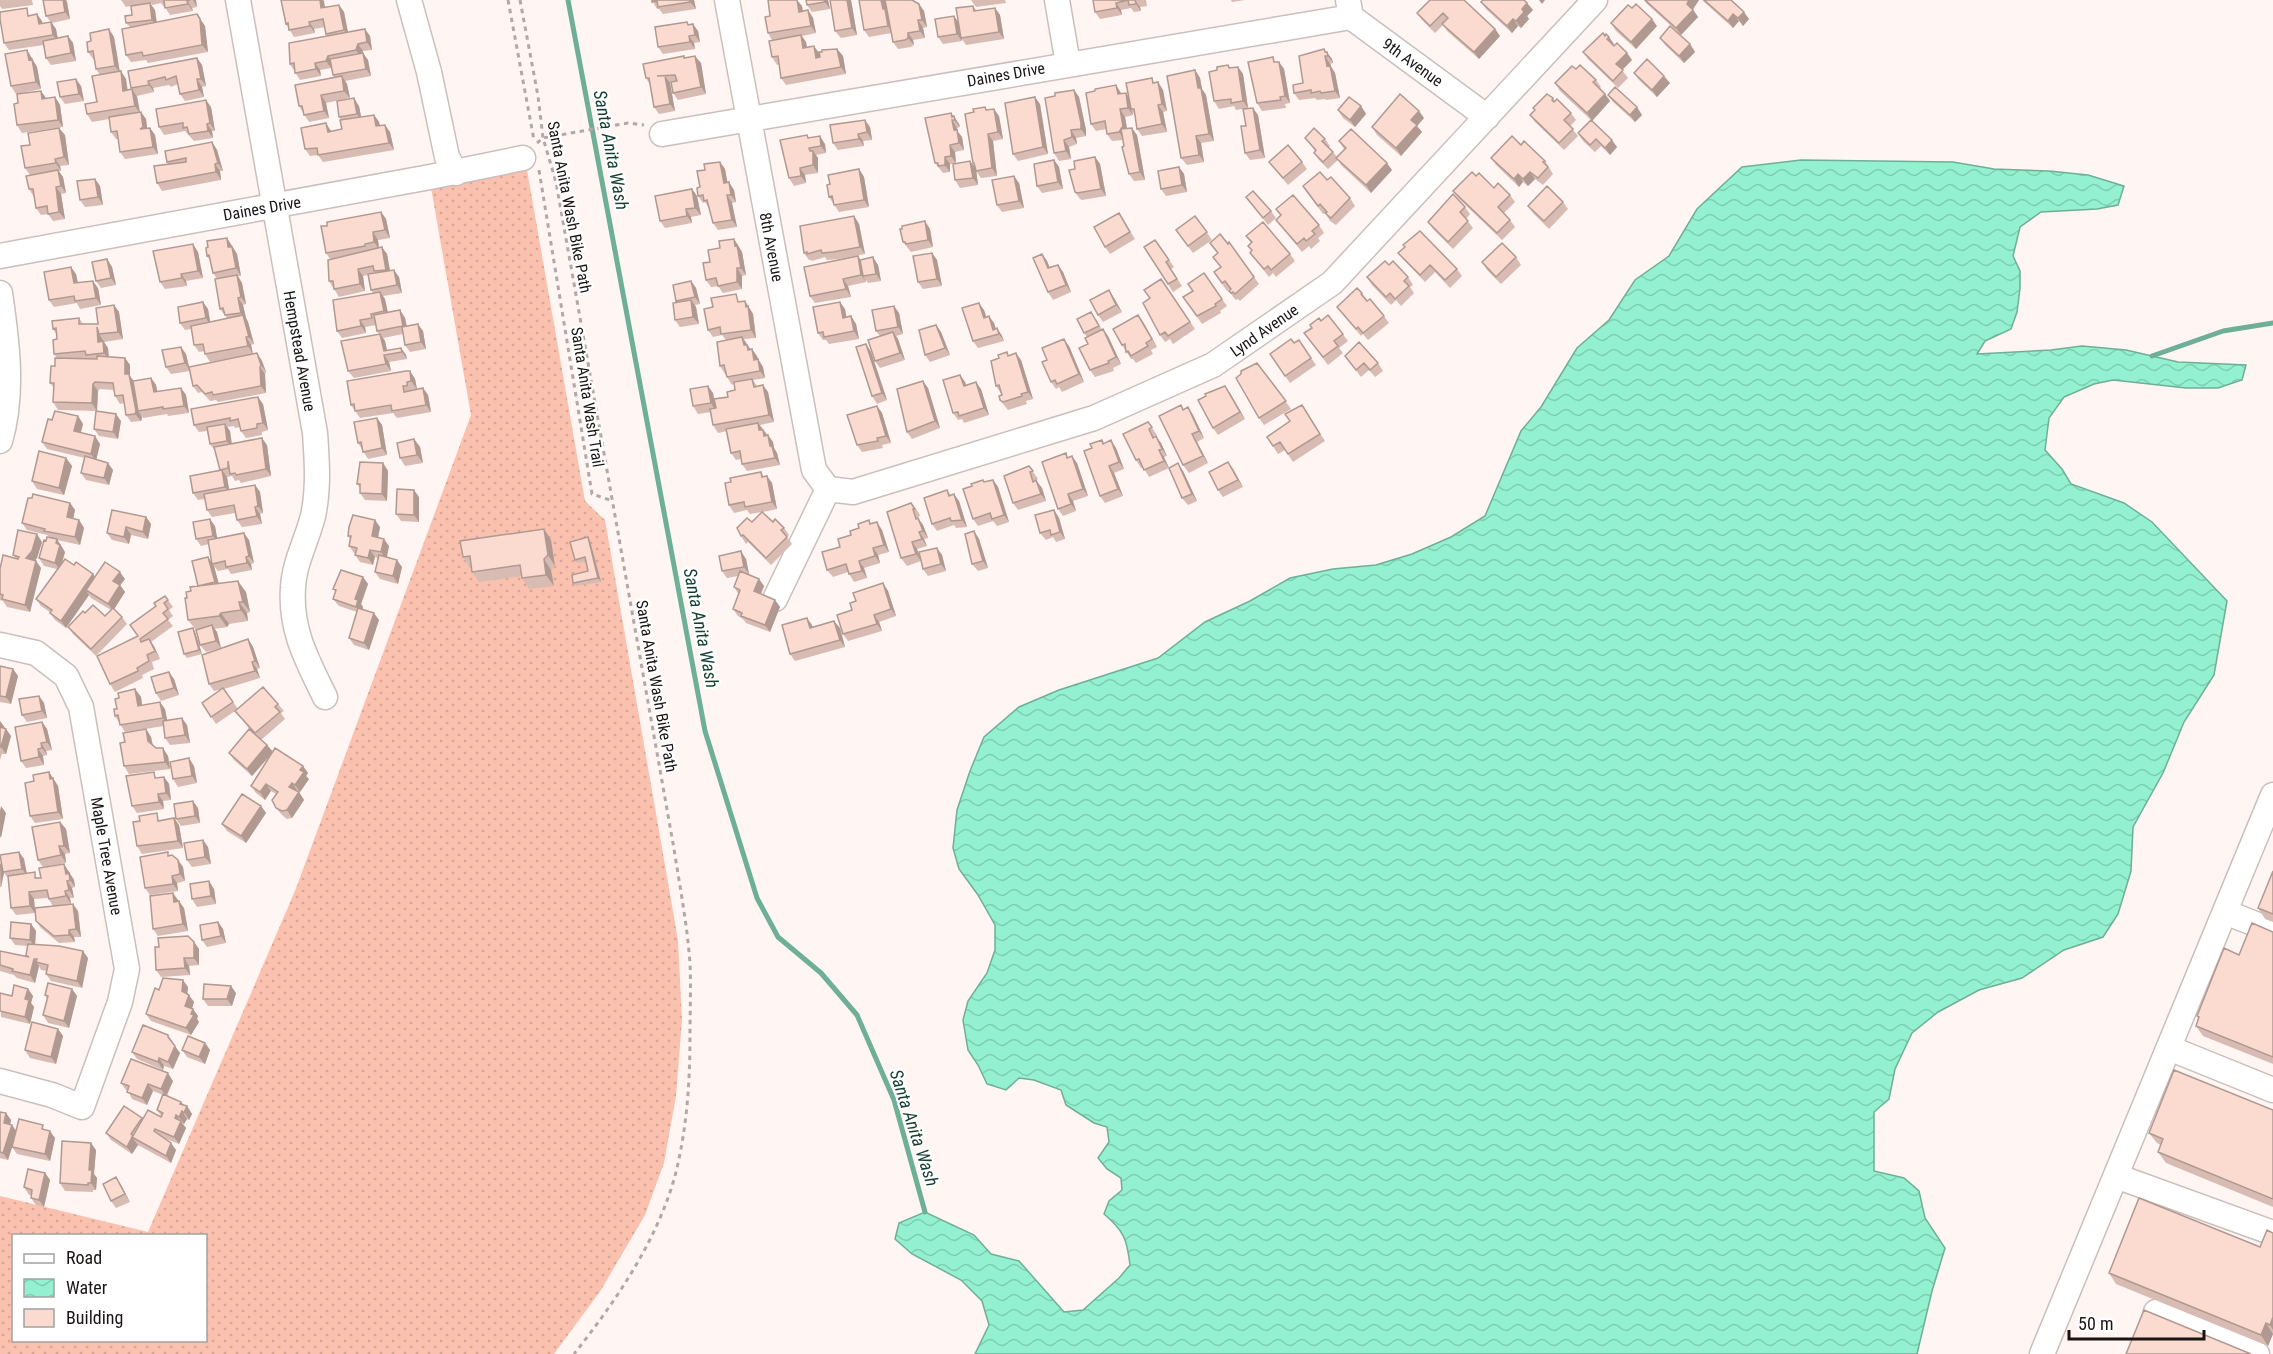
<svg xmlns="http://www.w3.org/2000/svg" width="2273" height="1354" font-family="'Roboto Condensed',sans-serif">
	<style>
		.grass { fill: url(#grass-dots); fill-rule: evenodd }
		.water { fill: url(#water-waves); stroke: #6eaf98; stroke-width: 1.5 }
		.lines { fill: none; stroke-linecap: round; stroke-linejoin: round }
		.stream { stroke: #6eaf98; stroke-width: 5 }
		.minor-casing { stroke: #cbbfbc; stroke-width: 27 }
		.path { stroke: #b1a9a7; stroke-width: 3; stroke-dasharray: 4.5 4.5; stroke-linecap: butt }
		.minor { stroke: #fff; stroke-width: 24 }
		.wall { fill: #d8bbb2; fill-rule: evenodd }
		.shaded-wall { fill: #b09991 }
		.building { fill: #fbdacf; stroke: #b09991; stroke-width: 1.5 }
		.labels { text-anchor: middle; stroke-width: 4.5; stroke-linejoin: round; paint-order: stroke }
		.street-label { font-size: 16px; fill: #191514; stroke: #fff }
		.water-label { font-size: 18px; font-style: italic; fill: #133e31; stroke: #fff }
	</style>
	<defs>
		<pattern id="grass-dots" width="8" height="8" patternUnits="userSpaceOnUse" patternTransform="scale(1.5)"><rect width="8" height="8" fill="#fbc1af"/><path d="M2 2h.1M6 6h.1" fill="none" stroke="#d7a596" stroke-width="1.8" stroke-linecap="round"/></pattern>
		<pattern id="water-waves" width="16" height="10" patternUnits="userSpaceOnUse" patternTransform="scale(1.5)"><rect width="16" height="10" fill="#93f1d1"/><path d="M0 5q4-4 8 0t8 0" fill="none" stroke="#7eceb3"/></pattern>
	</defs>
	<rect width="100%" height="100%" fill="#fff5f2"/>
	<path class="grass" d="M523,147l62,354 20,19 73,420 4,80 -6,76 -12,67 -19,52 -44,75 -47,64h-554v-158l148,36 147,-341 176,-476 -44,-250zM14,1236h192v104h-192z"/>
	<path class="water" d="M1801,160l152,2 41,7 55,2 39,4 36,11 -6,19 -21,4 -56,3 -21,15 -7,29 7,15v17l-3,24 -6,17 -26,12 -8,13 74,-4 31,-4 44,4 52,12 68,3 -4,15 -24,8h-32l-73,-8 -19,4 -30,13 -15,21 -4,32 17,19 9,15 53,19 28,19 75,79 -13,74 -30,47 -21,51 -30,54 -2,44 -13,43 -15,23 -39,13 -42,28 -43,12 -41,22 -26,21 -17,36 -6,30 -15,13v59l30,7 15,13 6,27 20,30 -13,43 -15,63h-942l14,-29 -7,-24 -21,-21 -49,-26 -17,-15 4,-16 26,-11 49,23 17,19 28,7 45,51 19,-2 36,-32 11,-13c-3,-26 -6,-34 -26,-51l5,-13 13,-11 -1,-12 -14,-9 -9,-11 11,-16 -2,-15 -13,-4 -28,-18 -5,-15 -27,-10 -15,-2 -13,12 -19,-6 -9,-19 -10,-15 -5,-30 5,-19 19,-28 8,-23v-25l-17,-30 -19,-26 -6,-21 4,-38 13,-39 14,-34 35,-30 40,-17 99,-32 47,-36 45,-21 40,-23 43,-9 43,-4 36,-11 39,-17 34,-21 36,-85 20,-24 36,-59 32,-28 26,-40 34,-24 28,-47 45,-42z"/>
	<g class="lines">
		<path class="stream" d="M568,0l137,731 52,167 21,39 43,36 36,42 37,85 31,112
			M2152,356l71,-25 50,-8"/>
		<g class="minor-casing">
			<path id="minor" d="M238,0l77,433c2,28 4,55 -2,83 -6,24 -19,47 -20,72 -3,42 14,72 32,109
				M409,0l20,72 18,85 9,16
				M727,0l87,470 14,19
				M1057,0l11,64
				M1348,0l3,17 136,100
				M662,134l689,-117
				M0,256l430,-79 93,-19
				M0,293c7,48 14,100 0,148
				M828,489l25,3 241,-74 119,-53 119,-82 263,-283
				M775,599l53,-110
				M0,645l36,8 30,23 15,31 46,262 -7,33 -38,105 -30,-12 -52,-14
				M2225,912l48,19
				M2169,1048l104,42
				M2116,1176l157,57
				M2156,1312l101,42
				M2042,1354l231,-559"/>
		</g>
		<path class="path" d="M508,0l26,140
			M520,0l18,96 5,42 13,44 118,667c6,38 13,75 16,114 1,24 0,49 0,73 0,45 -3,91 -14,136 -17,66 -60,129 -102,182
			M537,143l6,-5 85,-15 16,2
			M539,170l53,324 18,6"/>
		<use href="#minor" class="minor"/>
	</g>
	<path class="wall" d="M0,0h32l1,5 -31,4 -2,-3z
		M43,0h23l1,2 3,17 -18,4 4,6 2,9 15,5 3,18 -25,4 -5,-7 -2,-13 -35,5 -5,-7 28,-28 5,-1 5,9 9,-1 -5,-6z
		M121,0h75l1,7 -5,1 1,3 -23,4 -5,-8h-1l-3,-4 -9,2 -1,-2 -8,1 12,6 2,12 40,-8 8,12 3,26 -60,11 -2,-3 -15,2 -5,-7 4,-28 -4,-4 6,-8 -1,-9 -5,1z
		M284,0h39l2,7 14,-2 5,7 4,20 22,4 2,14 -9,1 -1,2 6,7 3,16 -26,5 2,3 3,14 -24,5 3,15 -20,4 -10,-16 35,-28 -1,-3 -2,-7 -11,2 1,6 -21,4 -10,-16 37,-28 -1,-2 -1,-7 -11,2 1,4 -21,4 -8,-13z
		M652,0h42l2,9 -33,5 -4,-5h-2z
		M828,0l2,9 -18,3 -5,-7z
		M830,0h21l6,35 -16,3 -6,-7z
		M885,0h29l1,1 4,3 5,7 3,16 -4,1 2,10 -12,2 1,5 -3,2 -13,2 -5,-7 -2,-9 -22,4 -5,-7z
		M971,0h34l1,3 -30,4z
		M1093,0h53l1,6 -7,1 1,4 -7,1 -3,-4 -10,2 1,5 -22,4 -5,-7z
		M1231,0h14l-13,2z
		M1430,0l65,29 5,7 -21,23 -32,-28 -4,-6 -8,8 -13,-13 -5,-7z
		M1644,0h55l-6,9 5,8 -17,18 -35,-32z
		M1702,0h29l18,19 -6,7 -4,-5 -6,7z
		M1481,2l46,1 6,7 -6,6 2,3 -8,9 -3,-2 -6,7 -26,-24z
		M802,6l1,5 5,-1 5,8 3,15 -14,3 4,6 1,5 12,6v4l18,-8 6,7 3,18 -60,11 -5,-7 -2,-14 -2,1 -5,-8v-17l-4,-7z
		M973,6l4,5 18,-3 5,7 4,24 -38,6 -4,-6v2l-19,3 -5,-7 21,-15z
		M1611,23l46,3 -21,23 -20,-18z
		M698,31l2,11 -6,1 1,6 -32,5 -5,-7z
		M114,37l6,35 6,7 2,11 4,-1 -1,-1 66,-30 5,7 4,21 -4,1 2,10 -19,4 -5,-7 -2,-10 -7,3 -2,-2 -16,3 1,4 -17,4 3,16 6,7 1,9h3l5,7 3,19 -33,5 -5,-7 -2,-13h-2l-5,-7 -2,-13 -17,3 -5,-8 10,-12 3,-27 -4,-6 -2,-10h-1l-5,-7z
		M1660,38l30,6 5,8 -11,11 -19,-18z
		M1614,44l-1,1 14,8 5,7 -10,10 6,8 -10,10 -30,-29 -5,-7z
		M27,50l10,17 4,22 -25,5 -5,-8z
		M1326,52h1l5,7 1,4 -3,1v1l5,8 5,25 -14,2 -1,-1 -8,1 -2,-2 -16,2 -5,-7 9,-10z
		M685,58l16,5 5,31 -28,6 -5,-7 -2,-10h-1l5,28 -16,3 -5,-7 -4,-22 -4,-7z
		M1276,62h3l5,7 6,34 -5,1 1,4 -24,3 -5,-8z
		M1228,65l3,3 7,-1 5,7 5,34 -12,2 -2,-4 -15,3 -5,-8 3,-31z
		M1576,69l20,11 5,7 -1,1 5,6 5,7 -18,20 -32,-30 -5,-8z
		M1195,70l5,8 2,11 4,6 8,46 -13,2 3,19 -17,3 -6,-7z
		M1634,73l36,10 -13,14 -18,-17z
		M1158,82l5,8 4,21 -4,1 4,20 -25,4 -5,-7 -2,-14 -2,-3v3l-8,2 2,11 10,7 8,45 -11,1 -5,-7 -6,-34 -11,1 -5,-7 -1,-5 -10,2 -5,-7 4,-33 21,-6 5,9 8,3z
		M81,86l3,15 -19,3 -5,-7z
		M1074,90l5,7 7,33v6l-10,2 1,6 -8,3 2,12 -12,2 -5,-8 1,-57z
		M41,91l5,8 9,-2 5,8 3,22 -41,6 -5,-8 1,-22z
		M1608,95l34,20 -7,7 -22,-20z
		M1553,98l2,3 16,12 5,7 -6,6 8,10 -14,14 -29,-28 -5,-7z
		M1040,104l8,50 -30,7 -5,-7z
		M359,106l2,11 13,-2 5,7 1,4 10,6 4,18 -71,12 -5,-7 -8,1 -5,-7 37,-20 -1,-9 -2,-3z
		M1361,106l5,8 -11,13 -12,-9 -5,-8z
		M211,107l4,24h-3l1,7 -19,3 -9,-10 -21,4 -5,-8z
		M985,107l2,3 12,6 4,23 -10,2 4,35 -16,2 -5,-7 2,14 -18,3 -5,-8 -1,-16h-4v8l-7,1 -8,-10 19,-47 5,8 1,3 -3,1 1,4 4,5 2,13 -9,2 1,11 19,5 -2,-5 1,-51z
		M1258,115l7,43 -15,2 -5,-7 1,-27z
		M1424,118l-7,8 5,6 -21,24 -24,-21 -5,-8z
		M1591,120l26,27 -7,8 -9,-9 -6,6 -12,-11 -5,-8z
		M870,127l2,13 -9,1 1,5 -26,4 -5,-7z
		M65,135l4,30 -9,1 1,5h-3l5,6 3,16 -5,1 4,25 -12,2 -5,-7 -7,1 -5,-7 -2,-11 -5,-8 1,-14 -5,-7 5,-23z
		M809,138l16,6 1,9 -10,2 2,3v15l-13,2 1,8 -12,3 -5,-8z
		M1305,138l20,1 5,7 -1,1 8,10 7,-8 -5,-8 53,29 -21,23 -30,-28 -3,-5 -10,9 -9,-9 -5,-7 1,-2z
		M212,142l5,8 6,21h-3l1,9 -59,11 -5,-8 11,-19 -1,-2z
		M1521,145l24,16 8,13 -10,11 -8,-6 -7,7 -5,-4 -4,5 -23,-22 -5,-7z
		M1095,157l5,7 6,32 -24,4 -2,-1 -5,-7v-23z
		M1054,160l5,7 4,22 -21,4 -5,-7z
		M720,162l5,7 2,14 7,7 2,12 -4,1 5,24 -19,3 -5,-7 -4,-15 -4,-6 -2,1 -5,-7 7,-26z
		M1269,162h33l5,7 -19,16z
		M1179,167l5,7 3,18 -21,4 -5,-7z
		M859,169l5,8 5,30 -30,5 -10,-15 1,-13z
		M1476,176l18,12 16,7 5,7 -11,11 6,7 5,7 -13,13 -44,-42 -5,-7z
		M95,179l5,7 3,19 -18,2 -5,-7z
		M1327,180l23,18 5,8 -19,19 -6,-4 -5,-8h1l-1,-1 -2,2 -20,-28z
		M1019,183l5,25 -22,4 -5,-7z
		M697,196l4,19 -10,2 1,6 -27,5 -5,-7z
		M1246,197l25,14 5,7 -8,7z
		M1563,202l5,7 -19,20 -16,-16 -5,-7z
		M1465,207l5,7 -4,5 7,9 -20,21 -20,-20 -5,-7z
		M1276,209l43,16 5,8 -6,5 2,3 -9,8 -2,-3 -7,6 -26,-32 5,-4z
		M381,212l5,7 4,19 -12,2 1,8 8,6 3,16 9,7 3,16 -19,3 2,3 3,14 12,-3 5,8 2,8 16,5 3,18 -16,3 -5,-7 -2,-11 -20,4 2,3 2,9 14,-2 5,7 1,4 -18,3 2,9 -37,7 -6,-7 31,-37 -2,-3 -1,-6 -11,2 1,6 -24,5 -5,-7 36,-38 -2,-3 -3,-15 -5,1 2,15 -26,6 -10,-16 1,-22 -4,-6 1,-27z
		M1119,213l16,26 -25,15 -5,-7z
		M854,216l5,8 6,30 -27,5 -11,1 -2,-3 -13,4 -1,-1h-2l-5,-7z
		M1195,216l17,24 -19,13 -17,-23z
		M930,229l3,18 -22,5 -8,-10z
		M1246,236l44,18 5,7 -19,16 -3,-4 -4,4 -19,-24 2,-2 -4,-5 3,-3z
		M227,238l10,16 4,22h-3l4,7 4,21 -3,1 3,13 2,4 6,22 -3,1 2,9 -43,8 -5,-8v-3l-6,1 -5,-7 -3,-16 -6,1 -5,-7 28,-14 2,13 17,-4 -7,-9 -3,-30 -4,-6 -3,-13 -3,-4 1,-9z
		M734,239l8,13 4,23 -4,1v13l-19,4 -5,-7 -7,1 -5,-7 4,-18 10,-14z
		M1155,240l19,27 -3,2 11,17 -9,6 -29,-45z
		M1229,242l30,42 -19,17 -2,-2 -2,1 -2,-2 -5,-7 2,-2h-1l-3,2 -13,-19 6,-5 -3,-14 -7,-10 18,1z
		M198,252l5,26 -17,3 1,5 -22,3 -5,-7z
		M932,253l5,7 5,26 -19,3 -5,-7z
		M1398,253l59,16 5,7 -12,12 -15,-16 -10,10 -21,-22z
		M1042,254l5,7 3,7 8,-3 5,7 8,20 -18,8 -5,-8z
		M858,256l2,4 18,5 3,16 -13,2 -2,-3v2l-18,4 3,11 -36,6 -5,-7z
		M1516,257l5,8 -20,19 -14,-14 -5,-8z
		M107,259l5,8 4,18 -15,3 -5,-7z
		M1389,265l19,12 5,8 -3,2 4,6 -13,13 -5,-6 -5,5 -19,-20 -5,-8z
		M1204,273l23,33 -7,5 1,2 -19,11 -19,-27 10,-6z
		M76,274l2,8 20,6 3,17 -21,4 -3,-6 -23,4 -5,-7z
		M1161,279l34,50 -22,15 -3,-5 -5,3 -5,-7 -10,-37z
		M691,281l5,7 4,16 -5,1 1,2 3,17 -19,3 -5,-7 2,-18 -1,-1z
		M1109,290l5,8 8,14 -19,10 -5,-7z
		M1362,293l5,7v1l17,15 5,7 -21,17 -5,-6 -2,2 -24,-29z
		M741,301h4l8,13 3,24 -12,1 7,11 6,6 1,3 5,8 2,11 -12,2 4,6 11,6 6,30 -14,3 13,17 1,6 3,5 3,12 -33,6 -5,-7 -1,-5 -5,1 -5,-7 -4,-22 -9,2 -5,-8 -2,-13 -13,2 -5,-8 20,-13 3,15 19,-18 -1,-6 -2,1 -12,-19 6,-26 -4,-5 -9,2 -5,-7z
		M114,305l5,7 4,27 -19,3 -1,-3v2l5,7 1,9 16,1 5,7v11l4,5 17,-3 5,7 1,7 24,-4 5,7 3,18 -21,3 -1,-2 -24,4 -2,-3 1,3 -1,3 -10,1 -5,-7 -2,-12 -4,1 -5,-8 -1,-6 -14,-1 -2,2 -1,20 -39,-1 -5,-8 1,-14 -4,-5 7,-25 -3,-4 3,-15v-4l-4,-6 26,-11 4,6h15z
		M845,309l1,8 5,-1 5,8 3,15 -30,5 -3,-4h-3l-5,-7z
		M984,310l2,7 8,6 2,6 1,-1 5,8 2,5 -26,7 -5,-7z
		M899,313l4,21 -7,2 2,3 7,21 -25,8 -5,-7 5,-25 -4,-5z
		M1328,315l20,26 -9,7 4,5 -15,12 -24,-32z
		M1096,319l6,11 1,-1 5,7 13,28 -8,4 1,3 -19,6 -5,-7 -2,-26 -1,-7 -3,-4z
		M1143,322l14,25 -6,3 2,4 -17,9 -3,-4h-2l-9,-14z
		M936,325l5,7 9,23 -20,7 -5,-7z
		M1299,340l17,25 -26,18 -20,-29z
		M866,344l5,8 16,48 -10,4 -5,-8z
		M1069,346l15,36 -22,10 -3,-5 -3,2 -5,-7 -4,-22z
		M257,353l5,8 4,11 -1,2 1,19 -48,9 -2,-2 -6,1 -8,-9 -4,1 -5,-7z
		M186,354l4,17 -19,3 -5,-7z
		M1009,355l12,5 12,39 -7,2 1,3 -19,6 -8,-10 2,-5 -6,-9z
		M1345,356l33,7 5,8 -8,6 -6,-7 -8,7z
		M1257,363l34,46 -27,16 -5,-7z
		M410,371l5,8 2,10h-5v1l11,-2 5,7 3,17 -34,6 -4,-5 -33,5 -9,-13z
		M960,375l5,7 1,4 15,3 8,26 -25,8 -2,-4 -4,1 -5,-7z
		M928,388l12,40 -28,11 -5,-7z
		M1230,393l15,26 -27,16 -5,-7z
		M263,404l5,26 -6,2v3l-16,3 -5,-7 -1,-4 -5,1 -1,-2 -7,1 3,4 2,12 35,2 4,31 -30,7 -2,-3 -4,1 -3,-5 -5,1 2,13 26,-5 5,7 3,21 -3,1 2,10 -20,3 -5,-7 -2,-7 -23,4 -5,-7 -2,-11 -7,1 -5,-7 28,-23 -6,-19 -5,-7 -3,-13 -8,1 -5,-7z
		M1302,405l23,36 -32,21 -8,-12 -7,4 -11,-17 23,-16z
		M877,406l5,7 9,30 -9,2 1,3 -21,4 -5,-7z
		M1188,407l5,8 11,23 -7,4 11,21 -19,10 -6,-8z
		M78,416l5,8 -2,9 19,11 -4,16 17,10 -4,15 -23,-5 -5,-7 4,-15 -38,-9 -5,-7 10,-22z
		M377,418l5,7 5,30 -19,4 -10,-16z
		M121,421l-3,18 -19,-3 -5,-7z
		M1148,422l9,13 -3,1 7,7 6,13 -3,1 5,11 -20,9 -6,-10 -2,1 -5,-8z
		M414,439l6,8 3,16 -18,3 -5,-8z
		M1102,440l2,3 12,5 8,21 -10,4 9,23 -18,7 -5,-7 -8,-48z
		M1068,457l9,6 11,33 -15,5 3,10 -13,5 -5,-7z
		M66,458l6,8 -8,29 -27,-6 -5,-8z
		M1228,462l5,7 10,18 -20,10 -5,-7z
		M383,463l5,8 -1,30 -22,-1 -5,-7v-5l-3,-4z
		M1029,466l9,13 -3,1 1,1 6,7 4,13 -28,9 -5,-7z
		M1183,471l14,30 -9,4 -6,-7z
		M761,472l3,5 3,-1 5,7 5,26 -14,3 10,10 11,6 5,7 -2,2 5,7 -21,21 -23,-23 -2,2 -5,-8 11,-14 10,-10 -12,2 -3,-4 -13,3 -5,-8 2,-23z
		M983,480l1,2 9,-2 5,7 11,35 -12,4 -4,-5 -15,5 -5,-7z
		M947,490l4,5 8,6 8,26 -11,1 -2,-3 -17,6 -5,-7z
		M419,497v25l-18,-1 -5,-7z
		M70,503l5,7 -2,9 6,1 5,8 -4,17 -23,-5 8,12 -3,11 12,2 19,9 2,3 30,2 -5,6 5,7 -11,17 8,8 5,7 -31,32 -23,-22 -5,-7 17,-14 20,3 6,-6 -20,-12 -2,-3 -23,33 -11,-8 -5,-7v-1l-9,-6 -5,-7 21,-30 -13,-3 -5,-8 7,-17 3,-4 -2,-2 -20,-5 -5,-7z
		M911,503l8,10 1,3 -2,1v1l5,7 5,13 -4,1 3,7 -10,3 4,12 -14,5 -6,-8z
		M1054,510l5,8 6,21 -9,3 -3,-5 -7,3 -6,-7z
		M146,517l5,7 -3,15 -17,-4 -2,9 -17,-4 -5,-7z
		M869,520l2,4 11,6 7,22 -11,3 2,8 -16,5 3,10 -13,4 -6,-10 -15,5 -6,-7 13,-23 11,-12z
		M215,526l2,12 32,2 5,23 -3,1 1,6 -21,4 -3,-5 -10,2 -4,-5 5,18 27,8 4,20 -3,1 1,8 -19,3 -2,3 -13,2 3,3 4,16 -15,4 -6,-7 -4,-15 -8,-10 -1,-22 4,-7 7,-5 14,-24 -3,-18 -8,2 -5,-7z
		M380,527l-2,11 11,8 -2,11 15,10 -4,17 -18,-5 -5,-7 3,-14 -3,-1 -2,8 -13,-3 -5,-7v-2h-1l-5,-7 1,-7 -2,-3z
		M544,529l7,11 4,26 -4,4 3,16 -25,3 -7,-11v-2l-43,6 -7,-10 -1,-5 -1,1 -7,-11z
		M974,531l5,8 9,29 -10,3 -6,-7z
		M590,541l11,41 -25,4 -3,-3 15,-12 -2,-10 -8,2 -3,-3z
		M42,542l-5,16 -2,2 6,8 -11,44 -23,-5 -4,-6 -3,-1v-31l16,-11 -3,-3z
		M937,548l5,7 4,16 -18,5 -5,-7z
		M746,559l3,15h-2l12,5 5,7 -3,8 14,6 5,7 -10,25 -24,-9 -3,-4 -5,-3 -5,-7 6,-14 -5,-8 4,-11 -11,2 -5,-7z
		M363,577l5,7 -7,20 2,3v2l16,11 -10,30 -15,-5 -5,-7 8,-26 -18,-6 -6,-7 3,-7 -3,-3z
		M883,583l5,8 8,25 -17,6 3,9 -34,10 -5,-7 13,-33z
		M165,596l8,11 -4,3 4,6 -5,4 5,6 -22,16 9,17 -8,3 2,7 -12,6 1,3 -28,14 -5,-8 46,-78z
		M812,625v2l28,1 5,19 -50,14 -5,-7z
		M193,628l2,4 7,22 -15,4 -3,-4z
		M248,639l5,8 7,21 -3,1 3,9 -36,11 14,20 40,-5 6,7 -3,2 4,6 -24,21 6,5 6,7 -21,24 -18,-16 -5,-7 23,-21 -17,-21 -19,13 -14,-21 21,-14 -9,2 -5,-7z
		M0,666l13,3 5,7 -7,28 -11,-2z
		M174,679l5,16 -18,6 -5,-8z
		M135,689l6,8 1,8 23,4 2,11 20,5 3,18 -20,2 -5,-7 -1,-12 -39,6 -10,-16 4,-18z
		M39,696l5,7 3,15 -20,4 -5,-7z
		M0,721l11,15 -5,18h-4l-2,6z
		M42,722l5,7 5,21 -6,1 1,4 -4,1 1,9 -18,3 -5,-7z
		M146,729l5,8 2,8 15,11 2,13 -41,5 -5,-8 1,-24z
		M194,766l3,17 -19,4 -5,-8z
		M303,766l5,7 -2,3 3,3 -9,13 -3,-2 -1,1 3,1 5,8 -12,18 -5,1 -5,-4 -6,-7v-14l-5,-3 -6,9 -9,-7 -5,-7z
		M49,772l9,14 5,33 -28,4 -5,-7 4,-35z
		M164,777l5,7 2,16 -8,1 1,8 -27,4 -5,-7z
		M261,806l5,7 -20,30 -19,-12 -5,-7z
		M198,808l2,15 -19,3 -5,-7z
		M174,818l5,7 4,23 -41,6 -5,-8 25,-26z
		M60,822l6,7 4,24 -5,1 1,9 -23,4 -5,-7z
		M203,840l5,7 3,17 -19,3 -5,-7z
		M19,852l5,7 3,14 11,5 31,-7 1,3 4,6 1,7 -3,1 2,10h-4l1,6 -10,1 17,6 3,26h-7l1,5 -16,1 -18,-15 -5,-7 -1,-8 -19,2 -5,-7 -2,-29 -5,-6 -3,14h-1v-24l3,4zM48,898l5,8 -18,3 -1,-10z
		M170,856l8,4 5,7 2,14 -8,2 1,8 -28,4 -5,-7z
		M2273,871v51l-8,-3 -7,-11z
		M214,889l2,15 -19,3 -5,-8z
		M184,908l4,23 -30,5 -5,-7z
		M218,922l5,7 3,14 -19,4 -5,-7z
		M31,924l5,7 -1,13 53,14 -6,30 -31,-7 -5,-7 1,-3 -6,-1 -2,-4 -4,17 -18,-5 -3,-3 -14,-4v-20l27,6 -1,-2 2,-9 -13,-1 -5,-7z
		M2273,932v132l-70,-28 -7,-10 2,-8 -1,-2 42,-61z
		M194,942l5,7v16l-10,1 1,9 -29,2 -5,-7z
		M188,987l-1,7 7,8 -2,7 6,7 -1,3 2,3 -8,13 -40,-14 -5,-7 13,-24z
		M28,989l5,7 -2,7 3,4 -4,17 -29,-7 -1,-24 12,3z
		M72,989l5,7 -8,32 -21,-5 -5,-8 4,-16 -2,-4z
		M236,993l-4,13h-24l-5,-7z
		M58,1029l5,7 -7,28 -26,-6 -5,-8z
		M168,1035l5,7v2l7,9 -7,16 -9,-3 -1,4 -26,-11 -5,-7z
		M205,1043l5,7 -5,14 -18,-7 -5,-7z
		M173,1081l-6,15 14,6 3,3 3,1 5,8 -3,6 -2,-1 -3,5 -2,-1 4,5 -7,16 -15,-6 12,12 -5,13 -33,-18 -6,9 -21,-14 -5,-7 37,-14 18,-3 -4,-6 6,-15 -10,-4 -6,14 -15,-6 -4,-8 -2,-1 -5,-7z
		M2273,1110v97l-107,-44 -8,-11 3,-7 -4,-2 -8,-10z
		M0,1112l6,1 5,7 -1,4 6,7h31l8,7 -5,23 -33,-7 -5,-7 -4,13 -8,-2z
		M96,1150l-2,24 3,4 -1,12h-3v2l-28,-1 -5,-8z
		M45,1173l5,7 -6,27 -8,-2 -5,-7v-3h-2l-5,-8z
		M121,1185l9,17 -14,6 -5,-7z
		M2273,1233v101l-5,12 -152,-62 -7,-11 151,-26z"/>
	<path class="shaded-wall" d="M63,0h3l1,2 3,17 -5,-7z
		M193,0h3l1,7z
		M320,0h3l1,1 2,14 -5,-7z
		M690,0h4l2,9 -6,-7z
		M797,0l5,6 2,13 -5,-7z
		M824,0h4l2,9 -5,-7z
		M847,0h4l6,35 -5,-7z
		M881,0h4l8,33 -5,-7z
		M1135,0l5,7 1,4 -5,-7z
		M1539,0h6l-3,4z
		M1689,0h10l-7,11 -5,-7z
		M187,1l5,7 1,3 -5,-7z
		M150,3l5,7 2,17 -5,-7z
		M1116,3l5,7 1,5 -5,-7z
		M1527,3l6,7 -6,6 2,3 -8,9 -5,-7 6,-12z
		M919,4l5,7 3,16 -5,-7z
		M339,5l5,7 5,26 -5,-8z
		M995,8l5,7 4,24 -5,-7z
		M808,10l5,8 3,15 -5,-7z
		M1693,10l5,7 -17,18 -5,-7z
		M1744,12l5,7 -6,7 -5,-8z
		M37,14l5,7 2,10 -5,-7z
		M1733,14l6,7 -6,7 -5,-7z
		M954,16l5,7 3,18 -5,-7z
		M200,19l5,7 3,26 -6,-7z
		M1513,19l5,7 -6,7 -5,-7z
		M1652,19l5,7 -21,23 -5,-7z
		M918,20l5,8 2,10 -5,-7z
		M51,22l5,7 2,13 -5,-7z
		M309,22l5,7 1,4 -5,-7z
		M693,24l5,7 2,11 -5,-7z
		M109,29l5,8 6,37 -5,-8z
		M365,29l5,7 2,14 -5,-8z
		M1495,29l5,7 -21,23 -5,-7z
		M908,33l5,7 1,5 -6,-7z
		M801,35l5,7 2,13 -5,-7z
		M68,36l5,7 3,18 -5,-8z
		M689,36l5,7 1,6 -5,-7z
		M1609,37l5,7 -2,2 -5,-7z
		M358,44l5,7 -2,7 -5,-8z
		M1690,44l5,8 -11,11 -5,-7z
		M814,46l5,7 2,12 -5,-7z
		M837,49l6,7 3,18 -5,-7z
		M1324,49l8,10 1,4 -8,-11z
		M27,50l10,17 4,22 -5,-7 -7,-22z
		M363,53l5,7 3,16 -5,-7z
		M1627,53l5,7 -11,11 -5,-7z
		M328,56l5,7 -2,5 -5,-7z
		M695,56l6,7 5,31 -5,-7z
		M1325,56l5,8 1,8 -1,-7 5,8 5,25 -5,-7 -8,-25z
		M197,58l5,7 4,21 -5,-7z
		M1279,62l5,7 6,34 -5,-7z
		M315,63l5,7 1,6 -5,-7z
		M1238,67l5,7 5,34 -5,-7z
		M1195,70l5,8 2,11 4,6 8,46 -5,-7 -11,-46z
		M121,71l5,8 2,19 -5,-7z
		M342,76l5,8 3,14 -6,-7z
		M665,76l5,7 5,28 -5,-7z
		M1664,76l6,7 -13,14 -5,-7z
		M76,79l5,7 3,15 -5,-7z
		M197,79l5,8 2,10 -5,-7z
		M148,81l5,7 1,4 -5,-7z
		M1158,82l5,8 4,21 -5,-7z
		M1116,85l5,8 2,9 -5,-8z
		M132,89l5,8 3,16 -5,-7z
		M1074,90l5,7 7,33v6l-5,-7z
		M41,91l5,7 1,8 -5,-7z
		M1126,93l5,7v9l2,6 -5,-7z
		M1605,94l5,7 -18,20 -5,-8z
		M321,95l5,8 3,15 -5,-7z
		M55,97l5,8 3,22 -5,-7z
		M1035,97l5,7 8,50 -5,-7z
		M354,98l5,8 3,15 -5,-7z
		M206,100l5,7 4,24 -5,-8z
		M1158,105l5,7 4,20 -5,-8z
		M1361,106l5,8 -11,13 -5,-7z
		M1637,107l5,8 -7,7 -5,-7z
		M1253,108l5,7 7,43 -5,-8z
		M994,109l5,7 4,23 -5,-7z
		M1120,109l5,8 3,17 -4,5 -5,-7z
		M1419,111l5,7 -7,8 5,6 -21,24 -5,-8 15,-28z
		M141,112l5,7 2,16 -5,-8z
		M951,113l8,11 1,3 -8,-10z
		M374,115l5,7 2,11 -5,-7z
		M865,120l5,7 2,13 -5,-8z
		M952,120l5,8 1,4 4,5 2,13 -5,-7 -5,-13z
		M326,123l5,8 2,8 -5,-7z
		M207,124l5,7 1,7 -5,-7z
		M385,125l5,7 4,18 -5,-7z
		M59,128l6,7 4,30 -5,-8z
		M150,128l5,7 3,19 -5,-7z
		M1132,128l5,7 8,45 -5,-8z
		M1071,130l5,8 1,6 -5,-7z
		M858,134l5,7 1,5 -5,-7z
		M988,134l5,7 4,35 -5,-8z
		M820,136l5,8 1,9 -5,-7z
		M1196,136l5,7 3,19 -5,-7z
		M1064,140l5,7 2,12 -5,-8z
		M1612,140l5,7 -7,8 -5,-7z
		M212,142l5,8 6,21 -5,-8z
		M950,145l5,7 1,11 -5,-7z
		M809,148l4,6v-3l5,7v15l-5,-8z
		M945,157l5,7v8l-5,-7z
		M1095,157l5,7 6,32 -5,-7z
		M55,159l5,7 1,5 -5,-8z
		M1054,160l5,7 4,22 -5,-7z
		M970,161l6,7 2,17 -5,-7z
		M720,162l5,7 4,22 -5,-8z
		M1387,163l5,7 -21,23 -5,-8z
		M215,164l5,7 1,9 -5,-8z
		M1179,167l5,7 3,18 -5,-7z
		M800,168l5,7 1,8 -5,-7z
		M859,169l5,8 5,30 -5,-7z
		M58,170l5,7 3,16 -5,-7z
		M1530,172l5,7 -7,7 -5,-7z
		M1518,174l5,8 -4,5 -5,-8z
		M1014,176l5,7 5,25 -5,-7z
		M95,179l5,7 3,19 -5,-8z
		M729,182l5,8 2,12 -5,-7z
		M56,187l5,7 4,25 -6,-7z
		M692,189l5,7 4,19 -6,-7z
		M727,195l5,8 5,24 -5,-7z
		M686,209l5,8 1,6 -5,-7z
		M381,212l5,7 4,19 -5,-8z
		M854,216l5,8 6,30 -5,-7z
		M925,221l5,8 3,18 -5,-7z
		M373,232l5,8 1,9 -5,-7z
		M227,238l10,16 4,22 -5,-8 -8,-21z
		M734,239l8,13 4,23 -5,-7z
		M193,244l5,8 5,26 -5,-7z
		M382,247l5,7 4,23 -5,-7z
		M932,253l5,7 5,26 -5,-7z
		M1042,254l5,7 6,15 -5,-8z
		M858,256l5,8v12l3,6 -5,-7z
		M873,257l5,8 3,16 -5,-7z
		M107,259l5,8 4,18 -5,-7z
		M1058,265l5,7 8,20 -5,-7z
		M71,267l5,7 3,16 -5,-7z
		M737,268l5,8v13l-5,-7z
		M358,269l5,7 2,15 -5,-7z
		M394,270l5,7 3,16 -5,-8z
		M181,274l5,7 1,5 -5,-8z
		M237,275l5,8 4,21 -5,-7z
		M843,279l5,7 3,11 -5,-8z
		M93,281l5,7 3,17 -5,-7z
		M691,281l5,7 4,16 -5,-7z
		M1109,290l5,8 8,14 -6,-7z
		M380,292l5,7 4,19 -5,-7z
		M238,298l5,7 3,13 2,4 6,22 -5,-7 -5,-20 -3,-4z
		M691,300l5,7 3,17 -6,-7z
		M745,301l8,13 3,24 -5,-8z
		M203,302l5,7 3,17 -5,-8z
		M840,302l5,7 3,16 -5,-7z
		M979,303l5,7 5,15 -5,-7z
		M114,305l5,7 4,27 -5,-7z
		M894,306l5,7 4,21 -5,-7z
		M400,310l5,8 3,15 -5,-7z
		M1138,315l5,7 14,25 -5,-8z
		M851,316l5,8 3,15 -5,-8z
		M989,316l5,7 3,11 -4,-4z
		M360,320l5,7 1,6 -5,-7z
		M418,324l5,7 3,18 -5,-7z
		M936,325l5,7 9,23 -5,-7z
		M97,327l2,7 9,14 1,13 -5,-8 -6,-11z
		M997,328l5,8 2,5 -5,-7z
		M1103,329l5,7 13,28 -5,-7z
		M893,332l5,7 7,21 -5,-7z
		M380,334l5,7 3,14 -4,-4z
		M246,337l5,8 2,9 -5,-8z
		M742,337l10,15 1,5 -9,-12z
		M1064,339l5,7 15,36 -5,-8z
		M866,344l5,8 16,48 -5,-7z
		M181,347l5,7 4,17 -5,-8z
		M401,348l5,7 1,4 -5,-7z
		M752,349l5,7 2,11 -5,-7z
		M257,353l5,8 4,11 -5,-7z
		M1016,353l5,7 12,39 -5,-7z
		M384,355l5,7 2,9 -5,-7z
		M125,358l5,7v11l4,6 4,29 3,4 1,3 -1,3 -6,-7 -10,-40z
		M758,359l5,8 2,11 -5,-7z
		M260,367l5,7 1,19 -5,-7z
		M410,371l5,8 2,10 -6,-8z
		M960,375l5,7 4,12 -5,-8z
		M151,378l5,7 3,14 -5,-7z
		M923,381l5,7 12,40 -5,-7z
		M976,382l5,7 8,26 -5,-7z
		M93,384l5,7 -1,20 -5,-8z
		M763,385l5,7 6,30 -5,-7z
		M708,386l5,7 3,18 -5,-8z
		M1225,386l5,7 15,26 -5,-7z
		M181,388l5,7 3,18 -5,-7z
		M423,388l5,7 3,17 -5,-7z
		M258,397l5,7 5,26 -5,-7z
		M877,406l5,7 9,30 -5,-7z
		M1188,407l5,8 11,23 -5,-7z
		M116,414l5,7 -3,18 -5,-7z
		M78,416l5,8 -4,14 -5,-7z
		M377,418l5,7 5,30 -5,-7z
		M758,423l10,14 1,6 -10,-13z
		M225,424l5,7 2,17 -5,-7z
		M1192,434l5,8 11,21 -5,-7z
		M768,435l5,7 1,6 3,5 3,12 -5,-7 -5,-12z
		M95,436l5,8 -4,17 -5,-7z
		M1156,436l5,7 6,13 -5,-7z
		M262,438l5,7 4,31 -5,-7z
		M414,439l6,8 3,16 -6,-8z
		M1111,440l5,8 8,21 -5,-7z
		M1159,450l5,7 5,11 -5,-7z
		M1072,456l5,7 11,33 -5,-7z
		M66,458l6,8 -8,29 -5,-7z
		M1228,462l5,7 10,18 -5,-7z
		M108,463l5,7 -4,15 -5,-7z
		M383,463l5,8 -1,30 -5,-7z
		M1178,463l5,8 14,30 -5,-7z
		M1109,466l5,7 9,23 -5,-7z
		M222,470l5,7 3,17 -5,-7z
		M767,476l5,7 5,26 -5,-7z
		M993,480l5,7 11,35 -5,-7z
		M1036,480l6,8 4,13 -5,-7z
		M255,485l5,7 3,21 -5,-7z
		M414,490l5,7v25l-5,-7z
		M954,494l5,7 8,26 -5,-7z
		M1068,494l5,7 3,10 -5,-7z
		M70,503l5,7 -3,14 -5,-7z
		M255,507l5,7 2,10 -5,-8z
		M1054,510l5,8 6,21 -5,-7z
		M146,517l5,7 -3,15 -5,-7z
		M918,518l5,7 5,13 -5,-7z
		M210,519l5,7 3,17 -5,-7z
		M79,520l5,8 -4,17 -5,-8z
		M375,520l5,7 -3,16 -5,-7z
		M877,522l5,8 7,22 -5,-7z
		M126,527l5,8 -2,9 -5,-7z
		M544,529l7,11 4,26 -7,-11z
		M974,531l5,8 9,29 -5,-7z
		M919,532l5,7 3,7 -5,-7z
		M244,533l5,7 5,23 -5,-7z
		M37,534l5,8 -5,16 -6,8 -5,-8z
		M588,537l2,4 11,41 -3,-4z
		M57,539l8,13 -5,18 -5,-7z
		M384,539l5,7 -3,14 -5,-8z
		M912,542l5,7 4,12 -5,-7z
		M873,548l5,7 2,8 -5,-7z
		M937,548l5,7 4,16 -5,-7z
		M370,550l5,7 -2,8 -5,-7z
		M741,551l5,8 3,15 -5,-7z
		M208,557l5,7h-1l2,2 6,23 -5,-7z
		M246,557l5,7 1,6 -5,-7z
		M544,559l7,11 3,16 -8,-11z
		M397,560l5,7 -4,17 -5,-8z
		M36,561l5,7 -11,44 -5,-7z
		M859,561l5,7 3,10 -5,-7z
		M120,572l5,7 -7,9 -5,-7z
		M93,574l5,8 -12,8 3,5 -23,33 -5,-7z
		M363,577l5,7 -7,20 2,3 -2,7 -5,-7 -1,-8z
		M759,579l5,7 -5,12 -5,-7z
		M238,581l8,11 4,20 -7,-10z
		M883,583l5,8 8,25 -5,-7z
		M120,585l5,7 -12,19 -5,-7z
		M775,600l5,7 -10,25 -5,-7z
		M239,602l8,11 1,8 -7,-11z
		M221,613l8,11 -2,3 -8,-11z
		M374,613l5,7 -10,30 -5,-7z
		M874,615l5,7 3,9 -5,-7z
		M807,618l5,7 3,10 -5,-7z
		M834,621l6,7 5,19 -5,-7z
		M212,625l5,7 4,16 -5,-7z
		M193,628l2,4 7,22 -3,-4z
		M149,639l5,7 6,13 -5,-8z
		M248,639l5,8 7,21 -5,-7z
		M252,662l5,7 3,9 -5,-7z
		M13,669l5,7 -7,28 -5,-7z
		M169,672l5,7 5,16 -5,-7z
		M135,689l6,8 2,16 -5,-7z
		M39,696l5,7 3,15 -5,-7z
		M160,702l5,7 3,16 -5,-7z
		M182,718l5,7 3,18 -5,-8z
		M0,721l5,7 -2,6 -3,-4z
		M42,722l5,7 5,21 -5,-8z
		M6,729l5,7 -5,18 -5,-7z
		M146,729l5,8 2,11 -5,-7z
		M41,743l5,8 1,4 -5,-7z
		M267,745l6,7 -21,24 -5,-7z
		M163,748l5,8 2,13 -5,-7z
		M38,749l5,7 1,9 -5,-8z
		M189,758l5,8 3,17 -5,-7z
		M303,766l5,7 -2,3 3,3 -9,13 -5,-7 5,-15z
		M49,772l9,14 5,33 -5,-7z
		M164,777l5,7 2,16 -5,-7z
		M292,783l5,7 -3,4 -5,-7z
		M266,784l5,7 -6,9 -5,-8z
		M299,792l5,8 -12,18 -5,-8z
		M158,794l5,7 1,8 -5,-7z
		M193,801l5,7 2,15 -5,-7z
		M1,806l5,7 -5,25 -1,-2v-25z
		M261,806l5,7 -20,30 -5,-7z
		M174,818l5,7 4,23 -5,-7z
		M60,822l6,7 4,24 -6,-7z
		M203,840l5,7 3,17 -6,-7z
		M59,846l6,8 1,9 -5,-8z
		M19,852l5,7 3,17 -5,-7z
		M178,860l5,7 2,14 -5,-7z
		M0,863l5,7 -2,2 1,1 -3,14z
		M64,864l10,16 1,7 -9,-13z
		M172,876l5,7 1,8 -5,-7z
		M67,881l5,7 2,10 -5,-8z
		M209,881l5,8 2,15 -5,-8z
		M65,891l5,7 1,6 -5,-8z
		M29,892l5,7 1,14 -5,-7z
		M173,893l5,7 1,9 -5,-7z
		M179,901l5,7 4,23 -5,-7z
		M73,904l5,7 3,26 -5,-8z
		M218,922l5,7 3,14 -5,-7z
		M31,924l5,7 -1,16 -5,-7z
		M69,930l5,7 1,5 -6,-7z
		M194,942l5,7v16l-5,-7z
		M83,951l5,7 -6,30 -5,-7z
		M184,958l5,8 1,9 -5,-7z
		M34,959l5,7 -4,17 -5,-8z
		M183,980l5,7 -1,11 -5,-7z
		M231,986l5,7 -4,13 -5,-7z
		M28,989l5,7 -2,7 3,4 -4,17 -5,-7v-18z
		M72,989l5,7 -8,32 -5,-7z
		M189,995l5,7 -4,12 -5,-8z
		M193,1009l5,7 -1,3 2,3 -8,13 -5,-7z
		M58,1029l5,7 -7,28 -5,-7z
		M205,1043l5,7 -5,14 -6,-7z
		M175,1046l5,7 -7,16 -5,-7z
		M159,1058l5,8 -1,4 -5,-8z
		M168,1073l5,8 -7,15 -5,-7z
		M148,1084l5,7 -6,14 -5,-7z
		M181,1102l5,6 1,-2 5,8 -3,6 -9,-16z
		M182,1111l5,8 -3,5 -5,-7z
		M6,1113l5,7 -2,10 -5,-7z
		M176,1115l10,13 -7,16 -5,-7 1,-19z
		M12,1125l5,7 -9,28 -5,-7z
		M50,1131l5,7 -5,23 -5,-7z
		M132,1137l6,8 -6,9 -5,-7z
		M91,1143l5,7 -2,24 3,4 -1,12 -5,-7 -2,-13z
		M171,1143l5,7 -5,13 -5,-7z
		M45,1173l5,7 -6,27 -5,-7z
		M116,1177l5,8 9,17 -5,-8z
		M2273,1317v13l-3,-5z
		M2266,1323l7,11 -5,12 -7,-11z"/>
	<path class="building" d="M43,0h20l2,12 -19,4z
		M164,0h26l-3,1 1,3 -23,4z
		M281,0h39l1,8 18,-3 5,25 -18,4 -3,-15 -14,3 1,4 -21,4 -1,-7 -2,1z
		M652,0h38v2l-32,5 -1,-6 -5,1z
		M768,0h29l2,12 9,-2 3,16 -43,7 -3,-16 5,-1z
		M806,0h18l1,2 -18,3z
		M830,0h17l5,28 -17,3z
		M859,0h22l2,9h2l3,17 -24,4z
		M885,0h27l7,4 3,16h-4l2,11 -12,2v5l-3,2 -12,2z
		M1093,0h42l1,4 -7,1 -1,-5 -12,3 1,5 -22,4z
		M1430,0h34l31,29 -21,23 -32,-28 6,-6 -5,-5 -13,13 -13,-13z
		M1483,0h41l3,3 -5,6 2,3 -8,9 -3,-2 -6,7 -26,-24z
		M1645,0h44l-2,4 6,6 -17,18z
		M1704,0h27l13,12 -6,6 -5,-4 -5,7z
		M150,3l2,17 -26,3 -1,-7 7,-1 -1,-9z
		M1636,4l16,15 -21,23 -20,-19 17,-18 4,3z
		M973,6l1,5 21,-3 4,24 -38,6 -5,-30z
		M27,8l1,8 9,-2 2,10 12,-2 2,13 -49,8 -4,-24v-7z
		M197,14l3,5 2,26 -59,11 -1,-4 -16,3 -4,-26z
		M954,16l3,18 -19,3 -3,-18z
		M687,22l1,3 5,-1 2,11 -6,1 1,6 -32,5 -3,-20z
		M1670,26l20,18 -11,12 -19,-18z
		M109,29l6,37 -19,3 -3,-18 -5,1 -1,-10 4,-1 -1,-8z
		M365,29l2,13 -9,2 -2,6 -28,6 -2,5 -11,2 1,6 -21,4 -1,-10 -4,1 -1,-21z
		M1603,33l2,3 1,-2 3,3 -2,2 7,7 3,-3 10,10 -11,11 7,6 -10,11 -30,-29z
		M801,35l2,13 11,-2 2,12 4,-1 -1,-5h3v-2l15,-1 4,18 -60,11 -3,-22 -6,1 -3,-16z
		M68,36l3,17 -25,5 -3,-17z
		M1324,49l1,3h2l1,4h-3l2,10 3,-1 5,26 -14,2 -1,-2 -9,2v-3l-17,3 -1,-8 10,-2 -4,-27z
		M27,50l2,10 3,-1 4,23 -25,4 -6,-32z
		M363,53l3,16 -33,6 -3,-16z
		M684,56v2l11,-2 6,31 -28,6 -2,-11 6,-1 -2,-6 -18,1h8l5,28 -16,3 -5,-29h-3l-3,-14z
		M1273,57l1,5h5l6,34 -5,1 1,3 -24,3 -9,-41z
		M197,58l4,21h-4l2,11 -19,4 -4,-18 -10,4 -1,-3 -17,4 1,4 -18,3 -3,-17z
		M1647,59l17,17 -12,14 -18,-17z
		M1228,65l1,3 9,-1 5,34 -12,2v-4l-17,2 -5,-29 8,-2v-3z
		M1580,65l16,15 -3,2 12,12 -18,19 -32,-30 17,-17 4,3z
		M1195,70l3,18h3l8,46 -13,2 3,19 -18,3 -14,-82z
		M121,71l2,20 9,-2 3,17 -48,8 -2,-10 12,-2 -5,-26z
		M342,76l2,15 -23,4 3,16 -20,4 -2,-9h-3l-4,-21z
		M1152,78l1,5 5,-1 4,22 -4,1 4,19 -25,5 -3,-20h-3l-5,-26z
		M76,79l3,15 -19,3 -3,-15z
		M1116,85l2,9 8,-1 2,15 -8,1 3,17 -4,6 -12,2 -2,-13 -14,3 -5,-31 9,-2v-2z
		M1615,87l22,20 -7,8 -22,-20z
		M1074,90l7,33v6l-10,1 1,7 -8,3 2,11 -12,2 -9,-55 10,-2v-3z
		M41,91l1,8 13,-2 3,23 -41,5 -3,-21 4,-1 -1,-9z
		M1400,94l19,17 -8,9 6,5 -21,23 -24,-21z
		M1547,94l6,4 -1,2 2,2 3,-3 14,14 -7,7 9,9 -14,14 -29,-28 5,-5 -2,-2z
		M1035,97l8,50 -30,7 -8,-51z
		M1349,97l12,9 -11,14 -12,-10z
		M354,98l3,16 -18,3 -2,-16z
		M206,100l4,23 -3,1 1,7 -19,3 -2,-7 -4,1v-5l-24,4 -3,-18z
		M985,107l1,3 8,-1 4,23 -10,2 4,34 -16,3 -2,-8h-1l-8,-49 9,-2 -1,-3z
		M1253,108l7,42 -15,3 -4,-27h5l-3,-17z
		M141,112l2,15 -3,2 10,-1 3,19 -33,5 -3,-21 -6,1 -2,-15z
		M951,113l1,4 2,-1 1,4h-3l2,10h3l2,13 -9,2 1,11 -6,1v8l-7,1v-3h-3l-10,-45z
		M374,115l2,11 9,-1 4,18 -71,12 -1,-7 -12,1 -4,-21 25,-5 2,9 14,-3 -2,-9z
		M865,120l2,12 -9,2 1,5 -26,4 -3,-18z
		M1591,120l21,20 -7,8 -9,-9 -6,6 -12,-12z
		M59,128l5,29 -9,2 1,4 -31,5 -4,-22 9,-1 -2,-12z
		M1132,128l8,44 -11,2 -7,-27 2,-1 -3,-17z
		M1314,128l11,11 -3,2 11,11 -10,10 -9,-9 2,-3 -11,-12z
		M1351,129l36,34 -21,22 -30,-27 10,-10 -7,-7z
		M807,135l1,3 12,-2 1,10 -12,2 1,3h3v14l-13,3 1,8 -12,2 -9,-38z
		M1512,136l9,9 3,-4 21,20 -2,1 5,5 -10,11 -8,-6 -7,7 -5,-5 -4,5 -23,-21z
		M212,142l6,21 -3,1 1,8 -59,11 -3,-17 32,-4v-4l-19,4 -2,-11z
		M1288,145l14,17 -19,16 -14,-16z
		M1095,157l6,32 -24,4 -2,-1 -6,-22 6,-1 -1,-8z
		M1054,160l4,22 -21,4 -3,-22z
		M970,161l3,17 -18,2 -2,-16z
		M720,162l4,21 5,-1 2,13h-4l5,25 -19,3 -6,-23 -3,1 -1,-6 -5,1 -1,-8 3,-1 -3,-16 8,-1 -1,-6z
		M1179,167l3,18 -21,4 -3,-18z
		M859,169l5,31 -30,5 -2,-9 -3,1 -2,-12 3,-1 -2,-9z
		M58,170l3,16 -5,1 3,25 -11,2 -1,-8 -11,2 -3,-19h-4l-3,-13z
		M1320,172l7,8 4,-3 19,21 -19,20 -6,-5 2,-1 -7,-8 -2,2 -15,-20z
		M1472,172l4,4 3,-3 15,15 4,-5 12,12 -12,12 12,13 -13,13 -44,-42z
		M1014,176l5,25 -22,4 -5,-25z
		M95,179l3,18 -18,3 -3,-19z
		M1547,186l16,16 -19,19 -16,-15z
		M692,189l3,19 -9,1 1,7 -27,5 -5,-25z
		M1253,191l18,20 -8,7 -17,-21z
		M1453,194l12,13 -5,5 8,9 -20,21 -20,-20z
		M1293,195l26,30 -7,6 3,3 -9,7 -2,-3 -7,6 -21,-24 5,-5 -5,-6z
		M381,212l4,18 -12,2 1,10 -9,2v2l-39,7 -5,-27h6v-4z
		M1119,213l11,19 -25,15 -11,-20z
		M854,216l6,31 -27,5 -11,1 -1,-3 -14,4v-2l-3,1 -4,-27z
		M1195,216l12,16 -19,14 -12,-16z
		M925,221l3,19 -22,4 -1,-2h-2l-3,-13h2v-3z
		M1263,222l27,32 -19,16 -3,-4 -4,3 -14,-16 2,-3 -4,-4 4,-4 -6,-6z
		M1420,231l37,38 -12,11 -15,-15 -10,10 -22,-22 7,-6 -2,-2z
		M1220,234l8,10 1,-2 25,35 -19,17 -2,-2 -2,1 -2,-2 2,-2 -6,-8 -3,2 -8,-11 7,-5 -8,-10 5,-4 -8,-10z
		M227,238l1,9h4l4,21 -23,5 -4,-18 -2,1 -1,-8 2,-1 -1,-6z
		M734,239l1,7 2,-1 4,23h-4v14l-19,4 -2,-8 -10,2 -3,-17 7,-1 -2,-12 12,-2 -1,-7z
		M1155,240l14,20 -3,2 11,17 -9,5 -24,-37z
		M1502,243l14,14 -20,20 -14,-15z
		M193,244l5,27 -17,3 1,4 -22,4 -7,-31z
		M382,247l4,23 -12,1 -1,-5 -15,3 2,15 -26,5 -1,-8h-4l-1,-21z
		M932,253l5,26 -19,3 -5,-26z
		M1042,254l6,14 10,-3 8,20 -18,7 -15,-34z
		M858,256l3,19 -18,4 3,10 -36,7 -6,-29z
		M873,257l3,17 -13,2 -3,-16z
		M107,259l4,19 -15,3 -4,-19z
		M1385,261l4,4 4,-4 15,16 -4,4 5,5 -14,13 -5,-6 -4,4 -19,-20z
		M71,267l3,16 19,-2 3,17 -21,3 -1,-5 -25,4 -5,-28z
		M394,270l3,15 -26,5 -3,-16z
		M1204,273l18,26 -7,5 1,2 -19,10 -14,-19 10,-6 -5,-7z
		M237,275l4,22 -3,1 3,15 -16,2 -2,-7 -3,1 -5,-30z
		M1161,279l29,43 -22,14 -3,-4 -5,3 -17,-32 7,-5 -6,-8z
		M691,281l4,16 -19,4 -3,-16z
		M1357,288l5,5 -1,1 6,7 3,-2 14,17 -21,17 -5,-6 -2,2 -19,-22z
		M1109,290l7,15 -18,10 -8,-15z
		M380,292l4,19 -13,3 1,4 -12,2 1,6 -24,5 -4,-31z
		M736,294l2,8 7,-1 1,6 2,-1 3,24 -30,4 -1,-7 -12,3 -4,-21 9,-2 -2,-9z
		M691,300l2,17 -18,3 -2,-17z
		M203,302l3,16 -26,5 -2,-16z
		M840,302l3,16 8,-2 3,15 -30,6 -1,-5 -5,1 -5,-26z
		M979,303l5,15 5,-2 4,14 4,-2 2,6 -26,7 -11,-33z
		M114,305l4,27 -19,2 -2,-7 1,15 5,-1 1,12 -18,2 -1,-4 -31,3 -1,-14 4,-1 -1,-11 -3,1 -1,-8 27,-3v6h19l-2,-16z
		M894,306l4,21 -22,4 -4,-21z
		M400,310l3,16 -26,5 -3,-16z
		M1091,312l8,14 -15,7 -7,-14z
		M243,315l6,22h-3l2,9 -43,8 -2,-10 -9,1 -3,-19z
		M1138,315l14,24 -6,4 2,3 -17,10 -3,-5 -2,1 -1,-8 -3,1 -9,-16z
		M1328,315l15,19 -9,7 4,5 -15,11 -19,-24 8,-5 -2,-3 9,-7 2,3z
		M418,324l3,18 -16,3 -3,-18z
		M936,325l9,23 -20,7 -6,-25z
		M1103,329l13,28 -8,4 1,2 -19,7 -11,-22 9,-4 -3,-6z
		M893,332l7,21 -25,8 -7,-21z
		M380,334l4,17 17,-3 1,4 -18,3 2,9 -38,7 -7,-30z
		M742,337l2,8h3l1,5 4,-1 2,11 4,-1 2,12 -33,6 -3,-12 -4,1 -3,-24z
		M1064,339l15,35 -22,10 -2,-4 -4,2 -9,-20 5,-2 -5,-12z
		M1291,339l3,4 5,-3 12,18 -26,18 -15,-22z
		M1359,342l19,21 -8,7 -6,-7 -8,7 -11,-14z
		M866,344l16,49 -10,3 -16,-49z
		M181,347l4,16 -19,4 -4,-17z
		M1007,352l1,4 8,-3 12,39 -7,2 1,2 -19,6 -3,-2 -1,-4 3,-1 -3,-10 -3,1 -5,-25 8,-3 -1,-3z
		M257,353l4,12 -1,2 1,19 -48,9 -1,-3 -7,2 -8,-9 -4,1 -4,-19z
		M97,356l28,2v16h4l7,37 -1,3 -9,1 -3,-20 -8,1 -2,-13 -18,-1 -2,2 -1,19 -39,-1 1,-19h-4l1,-17h4v-8l42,1z
		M1257,363l29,38 -27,17 -23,-40 5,-4v-3z
		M406,371h4l1,10 -4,1v4h-4l1,6 19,-4 3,17 -34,6 -1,-6 -36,6 -1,-7 -3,1 -4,-24z
		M960,375l4,11 12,-4 8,26 -25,8 -1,-4 -5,1 -10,-33z
		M151,378l3,14 27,-4 3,18 -21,3v-2l-25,4 -5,-30z
		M752,379l2,8 9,-2 6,30 -56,10 -3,-16 6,-1 -2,-9 14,-2 -1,-5 8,-2 -1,-8z
		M923,381l12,40 -28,11 -10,-43z
		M708,386l3,17 -18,3 -3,-17z
		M1225,386l15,26 -27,16 -15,-28 8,-4 -1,-2z
		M258,397l5,26 -6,1v4l-16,3 -3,-12 -8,2v-3l-36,7 -3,-16z
		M1181,405l2,5 5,-3 11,24 -7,3 11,22 -20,9 -24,-49z
		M1302,405l18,29 -32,20 -8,-12 -7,4 -6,-9 23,-16 -5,-7z
		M877,406l9,30 -9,2 1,3 -21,4 -10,-30z
		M55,411l23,5 -4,15 21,5 -4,18 -49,-12 6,-23 4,1z
		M96,411l20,3 -3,18 -19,-3z
		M377,418l5,30 -19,4 -2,-10 -3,1 -4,-21z
		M1148,422l4,5 -3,2 4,9 3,-2 6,13 -3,1 5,11 -20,9 -5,-11 -3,1 -13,-26z
		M758,423l1,7h4l1,6 4,-1 2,11h2l3,12 -33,6 -2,-13 -9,2 -5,-24z
		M225,424l2,17 -17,3 -3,-17z
		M262,438l4,31 -30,6 -1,-2 -5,1 -2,-13v7l-8,2 -6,-23z
		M414,439l3,16 -17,3 -3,-15z
		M1102,440l1,4 8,-4 8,22 -10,4 9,23 -18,7 -16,-45 8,-3 -2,-4z
		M39,451l27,7 -7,30 -27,-7z
		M1066,453l1,5 5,-2 11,33 -15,5 3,10 -13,5 -16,-47z
		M85,456l23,7 -4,15 -23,-5z
		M360,462l23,1 -1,31 -22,-1v-9h-3z
		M1228,462l10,18 -20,10 -9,-18z
		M1178,463l14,31 -10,4 -13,-30z
		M1029,466l4,5 -3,1 3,10 3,-2 5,14 -28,9 -9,-27z
		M222,470l3,17 -32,6 -3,-17z
		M761,472l1,5 5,-1 5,26 -27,5 -1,-5 -15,3 -4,-22 6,-1 -1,-4z
		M983,480l1,2 9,-2 11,35 -12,4 -2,-6 -17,6 -10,-30 9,-3 -1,-2z
		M255,485l3,21 -3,1 2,9 -20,4 -3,-15 -27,5 -3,-16z
		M397,489l17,1v25l-18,-1z
		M947,490l2,6 5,-2 8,26 -11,1 -1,-3 -18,6 -8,-26z
		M33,494l37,9 -3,14 12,3 -4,17 -31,-6 1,-2 -23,-6 6,-25h4z
		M911,503l4,6h-2l3,10 2,-1 5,13 -4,1 3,7 -10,3 4,12 -15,4 -14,-46z
		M112,510l34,7 -3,15 -17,-5 -2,10 -17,-4z
		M1054,510l6,22 -9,3 -1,-5 -10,3 -5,-18z
		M762,512l11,10 2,-3 9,9 -3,2 6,7 -21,21 -23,-23 -2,1 -4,-8 10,-10 5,4z
		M353,515l22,5 -3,16 12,3 -3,13 -11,-2 -2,8 -13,-3 2,-7 -8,-2 2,-10h-3l1,-9z
		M210,519l3,17 -17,3 -3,-17z
		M869,520l1,4 7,-2 7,23 -11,3 2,8 -16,5 3,10 -13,3 -3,-10 -19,6 -5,-18 18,-5 -2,-8 13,-4 -1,-4 9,-3 -1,-4z
		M544,529l4,26 -4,4 2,16 -24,3 -2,-13 -48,7 -2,-16 -7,1 -3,-16z
		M18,530l19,4 -5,17 -6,7 10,3 -11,44 -23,-6 1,-4 -3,-1v-25l3,-14 15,4 1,-2 -6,-2z
		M974,531l9,30 -11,3 -7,-30z
		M244,533l5,23 -3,1 1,6 -21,4 -1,-6 -13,3 -4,-24z
		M47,537l10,2 -1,4 4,2 -5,18 -16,-5 5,-18 2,1z
		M588,537l10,41 -25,5 -1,-8 16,-4 -3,-14 -10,3 -5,-18z
		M937,548l4,16 -18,5 -4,-17z
		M741,551l3,16 -22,4 -3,-15z
		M379,555l18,5 -4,16 -18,-4z
		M208,557l7,25 -17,4 -6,-25z
		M65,559l9,6 2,-3 17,12 -32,47 -11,-8 2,-3 -16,-11z
		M105,562l15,10 -7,9 7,4 -12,19 -22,-14z
		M341,570l22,7 -8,22 3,1 -2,7 -23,-8 3,-9 -3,-1z
		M740,571l19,8 -5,12 21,9 -10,25 -24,-9 1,-3 -9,-4 7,-19 -6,-3z
		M238,581l5,21h-4l2,8 -20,3 -2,3 -31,4 -3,-22h2l-1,-6 5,-1 -1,-4z
		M883,583l8,26 -17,6 3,9 -34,10 -6,-19 15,-5 -2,-7 6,-2 -3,-8z
		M165,596l3,4 -4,3 4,6 -5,4 5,6 -28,20 1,3 8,-3 6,12 -8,4 2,6 -12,7 1,3 -28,13 -13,-28 41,-20 -8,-11 26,-19 -2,-3z
		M93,605l12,11 8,-8 9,9 -31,32 -23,-22 15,-16 2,2z
		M358,608l16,5 -10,30 -15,-5z
		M807,618l3,10 24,-7 6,19 -50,14 -8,-29z
		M212,625l4,16 -16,4 -4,-15z
		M193,628l6,22 -15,4 -6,-22z
		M248,639l7,22 -3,1 3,9 -46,13 -7,-29z
		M0,666l13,3 -7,28 -6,-1z
		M169,672l5,16 -18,5 -5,-16z
		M263,687l15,17 -3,3 5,5 -25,21 -20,-22z
		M223,688l10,14 -22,15 -9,-14z
		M135,689l3,17 22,-4 3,16 -43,7 -2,-10 -3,1 -1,-7h3l-2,-10 4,-1 -1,-5z
		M39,696l3,15 -20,4 -3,-16z
		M182,718l3,17 -20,3 -2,-17z
		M42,722l5,20 -6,1 1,5 -4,1 1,8 -18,4 -6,-34z
		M0,727l6,2 -5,18h-1z
		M146,729l2,12 8,7h7l2,14 -41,4 -4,-23 5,-1 -2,-9z
		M249,729l18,16 -20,24 -18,-16z
		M275,748l28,18 -3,4 4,2 -9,13 -3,-2 -3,4 10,5 -12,18 -5,1 -6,-3 -4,-8 6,-8 -12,-8 -6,8 -9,-6z
		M189,758l3,18 -19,3 -3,-17z
		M49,772l1,7 3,-1 5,34 -28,4 -5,-33 9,-2 -1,-6z
		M154,772l1,6 9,-1 2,16 -8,1 1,8 -27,4 -6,-30z
		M242,794l19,12 -20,30 -19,-12z
		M193,801l2,15 -19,3 -2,-15z
		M157,813l1,8 16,-3 4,23 -41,5 -4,-24 7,-1 -1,-5z
		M60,822l4,24h-5l2,9 -23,5 -6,-33z
		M203,840l2,17 -18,3 -3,-17z
		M19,852l3,17 -19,3 -3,-17z
		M168,852v4l4,-1 6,5 2,14 -8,2 1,8 -28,4 -5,-31z
		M64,864l2,10 3,-1 1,7 -3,1 2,9 -4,1 1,5 -17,3 -2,-9 -18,2 1,14 -19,2 -3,-32 27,-4v6h6l-2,-10z
		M2273,871v43l-15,-6z
		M209,881l2,15 -19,3 -2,-15z
		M173,893l1,9 5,-1 4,23 -30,5 -3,-33z
		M73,904l3,25 -7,1v5l-15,1 -18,-15 -1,-13z
		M11,922l20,2 -1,16 -20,-2z
		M218,922l3,14 -19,4 -2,-15z
		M2252,923l21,9v125l-77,-31 3,-9 -2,-1 27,-68 15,7z
		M188,936l6,6v16h-10l1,10 -29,2 -1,-23h4l-1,-9z
		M28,944l31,2 24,5 -6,30 -31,-7 2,-9 -12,-3 1,-3h-3l-4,16 -18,-4 1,-2 -13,-4v-14l29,6 -3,-2z
		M163,978l20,2 -1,11 7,4 -4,11 8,3 -2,5 3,1 -8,13 -40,-14 9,-26 4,2z
		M48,983l24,6 -8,32 -21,-6 5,-19 -3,-1z
		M204,984l27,2 -4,13h-24z
		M14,985l14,4 -3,10 4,1 -4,17 -25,-6v-18l12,3z
		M32,1022l26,7 -7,28 -26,-7z
		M143,1025l25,10v2l7,9 -7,16 -9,-4 -1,4 -26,-10z
		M188,1036l17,7 -6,14 -17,-7z
		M131,1059l37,14 -7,16 -13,-5 -6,14 -15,-6 2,-6 -8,-3z
		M2174,1070l99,40v89l-115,-47 5,-13 -14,-6z
		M163,1094l18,8 -1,2 7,2 -3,7 -2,-2 -3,6 -3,-2 -1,3 6,3 -7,16 -19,-8 -1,2 17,12 -5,13 -34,-19 -5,10 -21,-14 18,-27 18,12 -11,16 2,2 15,-26 13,7 2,-4 -6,-3z
		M0,1112l6,1 -2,10 8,2 -9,28 -3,-1z
		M19,1119l24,6 -1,4 8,2 -5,23 -33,-7z
		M62,1141l29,2 -2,27h3l-1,13h-3v2l-28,-2z
		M28,1169l17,4 -6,27 -8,-2 1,-8 -8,-3z
		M116,1177l9,17 -14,7 -8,-17z
		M2139,1198l121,49 7,-17 6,3v84l-3,8 -4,-2 -5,12 -152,-62z
		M2144,1310l107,44h-125z"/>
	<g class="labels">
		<g class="street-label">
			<text transform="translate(1413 62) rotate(36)" y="6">9th Avenue</text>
			<text transform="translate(1006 74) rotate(-10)" y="6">Daines Drive</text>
			<text transform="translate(570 207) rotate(79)" y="6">Santa Anita Wash Bike Path</text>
			<text transform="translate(262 208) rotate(-10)" y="6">Daines Drive</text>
			<text transform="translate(772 247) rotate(79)" y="6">8th Avenue</text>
			<text transform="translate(1264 330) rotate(-35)" y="6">Lynd Avenue</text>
			<text transform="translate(300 351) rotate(80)" y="6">Hempstead Avenue</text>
			<text transform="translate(588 397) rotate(81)" y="6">Santa Anita Wash Trail</text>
			<text transform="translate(657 686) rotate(80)" y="6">Santa Anita Wash Bike Path</text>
			<text transform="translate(107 856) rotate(80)" y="6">Maple Tree Avenue</text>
		</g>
		<g class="water-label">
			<text transform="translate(611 150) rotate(79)" y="6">Santa Anita Wash</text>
			<text transform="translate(701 628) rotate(79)" y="6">Santa Anita Wash</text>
			<text transform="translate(914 1128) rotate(72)" y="6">Santa Anita Wash</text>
		</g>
	</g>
	<rect x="12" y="1234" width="195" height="108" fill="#ffffff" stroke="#a3a1a1" stroke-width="1.5"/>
	<rect x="24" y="1254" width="30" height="9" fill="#ffffff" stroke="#a3a1a1" stroke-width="1.5"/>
	<text x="66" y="1264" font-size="18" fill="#191514">Road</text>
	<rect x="24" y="1279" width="30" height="18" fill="url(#water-waves)" stroke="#a3a1a1" stroke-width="1.5"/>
	<text x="66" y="1294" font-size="18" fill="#191514">Water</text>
	<rect x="24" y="1309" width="30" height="18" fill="#fbdacf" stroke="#a3a1a1" stroke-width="1.5"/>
	<text x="66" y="1324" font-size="18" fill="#191514">Building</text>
	<path d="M2069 1330v9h135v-9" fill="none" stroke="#191514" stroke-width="3"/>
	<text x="2078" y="1330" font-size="18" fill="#191514" stroke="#ffffff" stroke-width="4.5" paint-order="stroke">50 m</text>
</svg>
